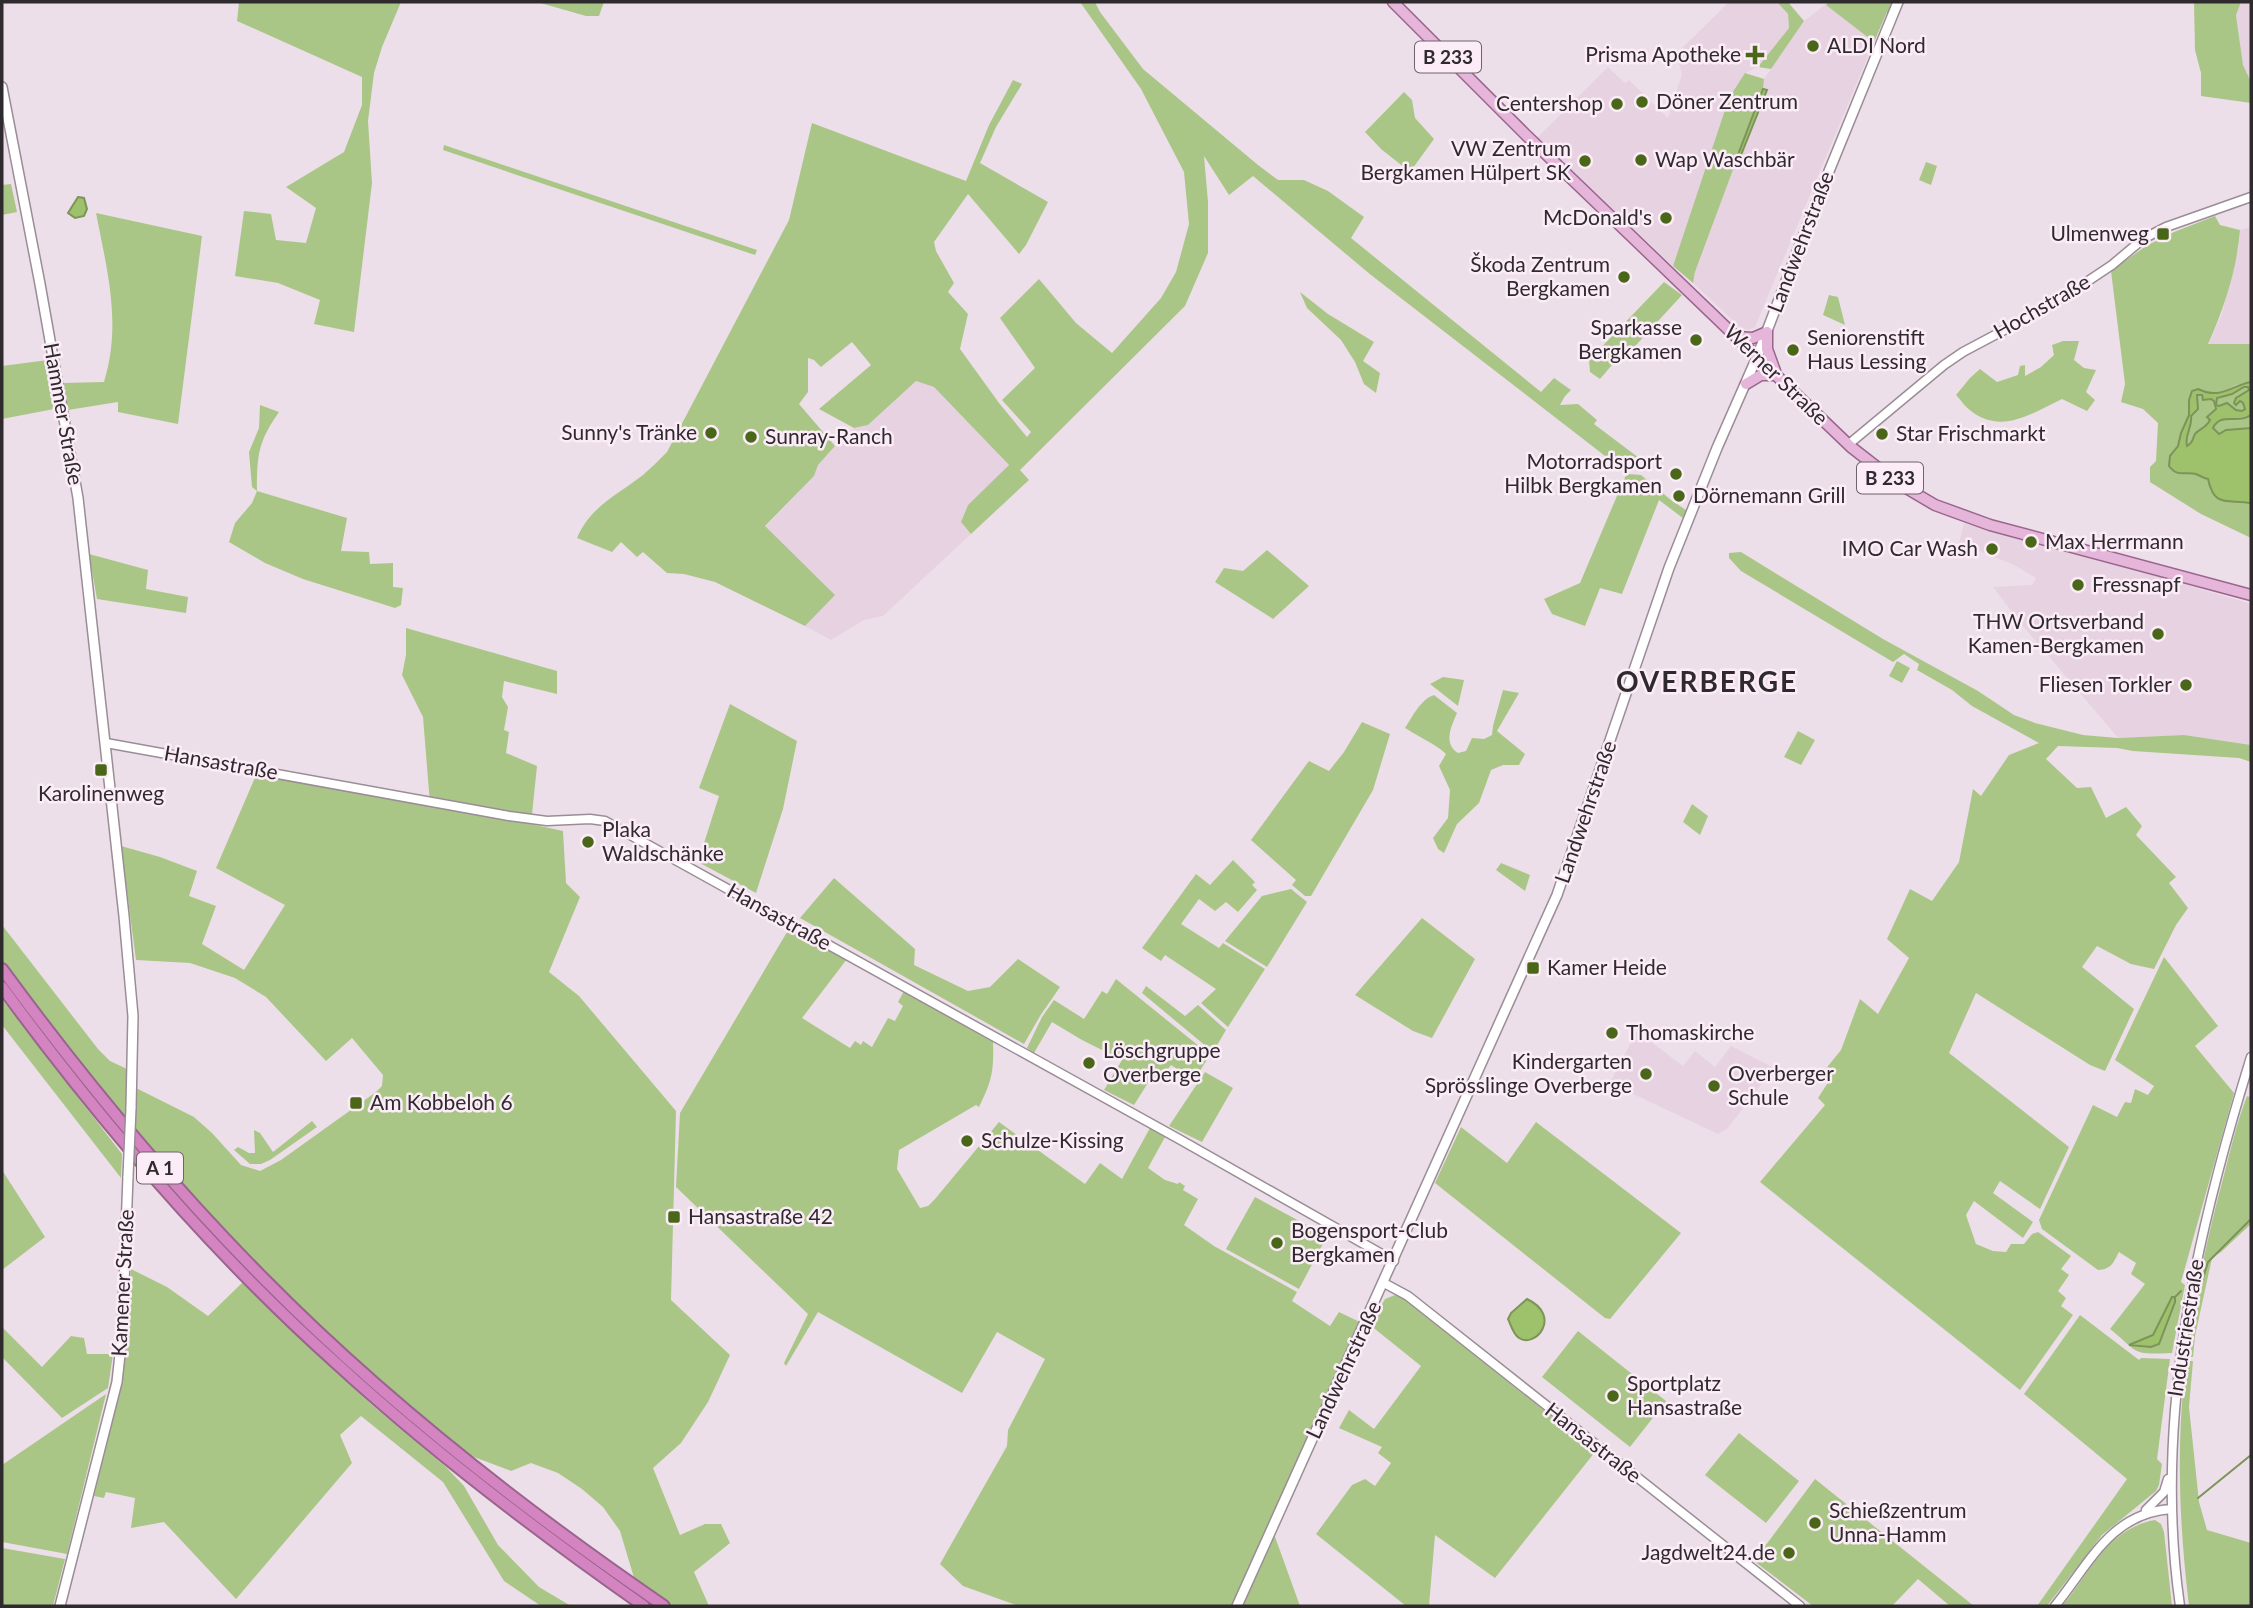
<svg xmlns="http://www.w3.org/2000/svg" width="2253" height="1608" font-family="Lato,sans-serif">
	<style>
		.built { fill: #e7d2e1 }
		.green { fill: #aac687; fill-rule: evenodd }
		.water { fill: #9ec16c; stroke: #7d9459; stroke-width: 2; fill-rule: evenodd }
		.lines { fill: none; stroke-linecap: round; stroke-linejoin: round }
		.stream { stroke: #7d9459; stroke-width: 2 }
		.tertiary-casing { stroke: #9a8d96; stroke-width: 11 }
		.secondary-casing { stroke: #9a8d96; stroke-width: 12 }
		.primary-casing { stroke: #9a658d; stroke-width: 13 }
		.motorway-casing { stroke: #9a658d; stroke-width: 14 }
		.tertiary { stroke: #fff; stroke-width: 8 }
		.secondary { stroke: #fff; stroke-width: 9 }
		.primary { stroke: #e5b6da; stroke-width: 10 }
		.motorway { stroke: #d485c1; stroke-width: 10 }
		.secondary-bridge-casing { stroke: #9a8d96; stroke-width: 12; stroke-linecap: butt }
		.secondary-bridge { stroke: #fff; stroke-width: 9 }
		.poi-dot { fill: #4a6619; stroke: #fbecf7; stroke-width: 2.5 }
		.labels { text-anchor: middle; stroke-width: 5; stroke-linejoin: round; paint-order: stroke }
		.shield { fill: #fbecf7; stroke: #6c646a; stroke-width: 2 }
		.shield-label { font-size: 19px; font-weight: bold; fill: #2f2a2d }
		.poi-label { font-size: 21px; fill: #2f2a2d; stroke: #fbecf7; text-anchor: start }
		.street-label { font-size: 21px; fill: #2f2a2d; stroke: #fbecf7 }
		.district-label { font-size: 28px; font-weight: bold; letter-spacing: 2px; fill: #2f2a2d; stroke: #fbecf7 }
	</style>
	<rect width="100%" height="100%" fill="#eddfe9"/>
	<path class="built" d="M1729,2h48l11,12 1,14 -31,39 -13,6 -72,193 -136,-128 71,-71 17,16 4,-3 39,38 14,-44 -6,-20z
		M2241,2h10v80l-8,-17 -7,-51z
		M1826,4l48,38 -119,285 -6,3 -8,-2 -48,-45 2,-11 68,-183 1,-10 40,-58z
		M2251,227v117l-43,1 14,-31 17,-68 1,-16z
		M916,381l18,6 75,78 -41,40 -7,17 10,12 -88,82 -19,4 -33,20 -26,-14 29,-32 -69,-67 49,-51 4,-11 17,-19 19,-18 14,-3z
		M1964,523l29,10 27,5 92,25 139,41v141l-67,-10 -66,3 -100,-118 -25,-33 39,-2 4,-7 -24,-14 -53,-21z
		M1637,1031l46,35 12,-15 20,16 16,-21 43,22 -47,61 -9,5 -108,-51z"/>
	<path class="green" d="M239,2h162l-19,45 -8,26 -6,48 4,62 -18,149 -40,-8 6,-24 -42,-17 -43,-7 9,-65 27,3 5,26 30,3 10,-35 -30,-21 58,-35 18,-47v-28l-125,-56z
		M537,2h67l-5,14h-13z
		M1080,2h15l5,10 43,57 115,96 20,15h26l24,11 36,26 -13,21 190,154 13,-14 17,12 -6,6 -5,9 18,-1 19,16 -3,4 45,34 -21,8 -247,-191 -118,-99 -24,19 -25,-39 4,46v51l-23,53 -165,164 9,10 -58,54 -10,-12 7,-17 41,-40 -75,-78 -18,-6 -48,44 -14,3 -35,-19 52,-44 -19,-23 -31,25 -7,-7 -6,-2v34l-9,12 36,42 -17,19 -4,11 -49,50 70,69 -30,31 -90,-44 -31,-8 -17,-1 -24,-21 -6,5 -16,-15 -9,10 -35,-14c13,-31 40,-43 66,-63 8,-7 16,-15 24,-23l122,-232 23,-97 154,58 23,-56 24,-45 9,4 -26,43 -16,36 68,39 -22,43 -7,9 -51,-60 -34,48 2,9 18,32 -6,9 20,22 -8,35 39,54 28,34 4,-5 -29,-32 33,-32 -35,-50 39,-39 37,44 36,30 49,-55 15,-26 13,-48 -5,-52 -43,-83z
		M1777,2h11l16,19 -33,48 -13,-2 31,-39 -1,-14z
		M1829,2h62l-1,4 2,-4h3l-7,14 -1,-4 -13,30 -48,-37z
		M2194,2h47l-5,13 7,50 8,17v21l-50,-7v-23l-6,-23z
		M1745,73l19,6 -1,10 -68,183 -2,11 -20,-17 56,-168z
		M1404,92l8,8 3,18 19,21 -24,33 -29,-23 -16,-17z
		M444,145l313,105 -2,5 -312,-105z
		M1926,162l11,4 -6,19 -12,-5z
		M11,184l6,28 -15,3v-30z
		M96,213l106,23 -24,188 -60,-12v-10l-50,8 -6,-27 42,-1c18,-58 3,-112 -8,-169z
		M2215,216l5,9 20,5c-3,39 -16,79 -32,114h43v38l-15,3 -18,10 -20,-6 -9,11v15l-8,18 -3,13 -8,10 25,17 13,7 3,12 40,11v35l-50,-24 -51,-32v-15l6,-6 2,-38 -15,-14 -22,-7 4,-18 -14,-113 35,-25 28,-14z
		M1664,282l18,13 -55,60 -4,-3 -23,27 -10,-7 -1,-12z
		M1300,292l28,22 46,28 -11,19 17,12 -4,20 -12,-9 -9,-22 -14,-22 -34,-32z
		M1829,295l9,2 7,28 -22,-10z
		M2063,341h16l-5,19 10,8 12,2 -10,22 9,8 -8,11 -25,-12c-30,14 -60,36 -91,12 -6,-4 -10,-11 -15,-16l14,-17 10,-9 17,13 21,-7 2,-9 5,-1v11l16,-9 13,-12 -2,-10z
		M48,360l5,23 1,26 -52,10v-53z
		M2244,387h4l1,3 -8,5 -1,6 3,3 2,6 -3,1 -6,-1 -9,-7 -8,3 -3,-1 1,-7 15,-4z
		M2197,395l17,6c4,17 -6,21 -17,30 -5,5 -4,11 -10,15 -3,-15 7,-36 10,-51z
		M260,405l19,7c-21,30 -22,43 -22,79l90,27 -6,33 28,1 1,12 23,-1v24l10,1 -2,17 -6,3 -92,-29 -38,-16 -36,-21 6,-19 17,-20 5,-12 -5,-4 -3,-35 10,-24z
		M2250,416l1,12 -32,6 -6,-6c5,-12 25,-9 37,-12z
		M1628,474l13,1 30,25 21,14 -4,8 -29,-22 -37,94 -22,-6 -15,38 -33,-12 -8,-15 36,-16 45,-106z
		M1267,550l42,36 -36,33 -58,-37 9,-14 19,3z
		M1741,552l142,87 95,52 36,24 21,8 48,12 35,3 66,-3 67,10v17l-12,-4 -106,-7 -16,-3 -59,-2 -12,13 31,29 14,-1 15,31 20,-11 16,19 -6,9 40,42 -7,6 19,25 -12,17 -22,44 -23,-5 -34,-18 -15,21 52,42 -29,62 -15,-6 -114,-72 -27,60 120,94 -29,62 -40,-28 -7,12 40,29 -10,16 -49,-37 -8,14 10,29 17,7 13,1 5,-8h13l8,-10 6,-2 33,24 -10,13 8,6 -11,16 8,7 -5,8 12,9 -53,75 -260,-208 65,-77 -7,-7 13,-20 -7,-7 17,-21 19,-51 18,15 31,-56 -22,-19 23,-50 22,12 27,-39 14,-73 8,7 28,-41 30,-12 -67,-37 -20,-16 -35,-20 2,-6 -15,-10 -11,8 -152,-91 -12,-13v-5z
		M89,554l59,16 -2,19 42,8 -2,16 -89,-14z
		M406,628l151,43v23l-53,-13 -2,16 6,10 -4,23 5,2 -3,21 31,13 -6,58 32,7 3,52 14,14 -31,75 30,24 97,115 -5,189 59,55 -22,47 -27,41 -28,25 27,67 25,-11h16l9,19 -36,29 15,34h-36l-38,-25 -15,-50 -17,-24 -21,-18 -24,-16 -27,-10 -20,8 -45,-17 -134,-117 -106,-102 -91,-100 -107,-137 -26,-37v-36l96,124 12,12 17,8 -1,14 68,34 18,16 29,32 19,6 21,-11 95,-68 6,-6 1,-11 -31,-37 -26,23 -60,-64 -31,-19 -45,-15 -54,-3 -15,-114 39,11 37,14 -8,25 27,10 -14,38 42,26 41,-65 -69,-37 41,-95 173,31 -7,-87 -21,-42 4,-20z
		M1897,661l13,7 -8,15 -13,-7z
		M1443,677l21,3 -6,26 -28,-22z
		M1503,690l16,3 -22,38 28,23 -6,11h-16l-12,5 -12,33 -22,21 -13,29 -6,-4 -5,-11 15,-20 2,-28 -11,-24 7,-12c-6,-7 -30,-19 -41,-26 8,-12 15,-28 29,-33l23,18c-6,14 -14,30 1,40l8,-2 6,-13 12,1 8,-4 1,-9z
		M730,704l67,37 -14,68 -27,84 -58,-31 21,-66 -20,-8z
		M1362,722l28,12 -17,56 -62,106h-6l-13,-11 4,-5 -45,-40 58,-79 20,10 15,-19z
		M1798,731l17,9 -14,25 -17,-8z
		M1692,804l16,12 -8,19 -17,-13z
		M1233,860l22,22 -3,3 5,5 -19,22 -12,-10 -11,9 -16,-12 -18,25 38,24 4,-5 42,26 -37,58 -27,-24 15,-14 -51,-34 -4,6 -19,-13 54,-74 14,11z
		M1501,863l29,12 -5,16 -29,-21z
		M834,878l81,71 -1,16 54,26 22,-4 28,-28 42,28 -20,29 -16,28 -224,-126z
		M1291,889l16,13 -40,65 -42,-26 37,-45z
		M1422,918l53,41 -43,79 -19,-7 -58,-36z
		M790,927l57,32 -45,59 48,30 5,-7 6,4 2,-4 9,6 16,-29 7,3 8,-15 -5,-4 6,-11 89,50c1,30 -1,40 -14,66l-3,-2 -77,45 -2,19 23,39 8,-2 7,-7 64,-77 86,62 15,-21 22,16 28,-51 15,9 -17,31 17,12 13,4 1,-2 6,4 -2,4 15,9 -14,26 30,21 83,46 -5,9 38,25 9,-14 25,12 -131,282h-214l-56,-20 -23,-22 67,-118 1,-16 37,-71 -48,-27 -35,61 -144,-81 -32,54 -2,-3 24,-49 -132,-127 4,-74z
		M2164,957l54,69 -23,20 39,47 -53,189 4,3 -13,68c-42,2 -32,0 -62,-24l35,-45 -14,-10 5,-11 -17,-11c-6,11 -7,17 -21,18l-56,-41 -3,-9 54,-115 24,12 8,-15 6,1 4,-14 13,6 6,-9 -39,-26zM2164,1311l5,6 -10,27 -3,2h-11l10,-14z
		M1116,979l94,76 -16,25 -23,-15 -13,17 -7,-4 -17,27 -30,-15 18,-30 -40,-20 -30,-18 -18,31 -7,-5 15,-31 12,-17 30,19 18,-28 5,3z
		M1146,986l39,30 13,-11 28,25 -13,22 -71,-59z
		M2,999l120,155 -1,24 -119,-153z
		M1205,1072l28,16 -31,54 -33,-16z
		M2251,1092v132l-30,28 -9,6 -17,78 -2,21 -7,-1c9,-61 22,-122 38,-181 7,-27 13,-53 23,-79l2,1z
		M312,1121l5,6 -47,33 -9,4h-11l-16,-14 4,-3 11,6h6l-1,-23 6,3 13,19z
		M1536,1122l145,111 -71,86 -5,-1 -170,-135 26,-56 46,36z
		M2,1170l43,67 -43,33z
		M1255,1197l72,39 -28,53 -73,-40z
		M131,1269l36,18 41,29 35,-34 54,53 75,70 74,62 18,19 34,59 41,42 32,19h-30l-37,-25 -61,-99 -82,-66 -21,19 12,28 -116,136 -72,-77 -33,6 4,-30 -29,-6 -2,6 -10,-2 27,-109z
		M1395,1295l11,4 189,153 -100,126 -60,-43 -6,71h-23l-90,-72 36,-49 13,-6 10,7 16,-23 -13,-10 4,-6 -43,-19 10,-18 25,19 47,-63 -51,-41 15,-26z
		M2080,1315l59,45 2,-2 29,1 -13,100 5,5 -3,21 -3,6 -54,44 -55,71h-10l90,-127 -103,-85z
		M2,1327l40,40 29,-31 13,2 3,16h26l-5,34 -46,30 -60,-61z
		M1578,1331l88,70 -36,46 -88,-70z
		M2186,1361h7l-4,46 10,95 8,28 44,13v63h-62c-10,-83 -13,-161 -3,-245z
		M106,1394l-39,160 -65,-12v-77z
		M1739,1433l60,48 -33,42 -61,-48z
		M1815,1479l159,127h-24l-32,-27 -26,27h-79l-59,-45z
		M2155,1520l6,4 3,8 8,74h-110c28,-33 46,-78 93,-86z
		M1274,1534l26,72h-58z
		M2,1548l63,11 -12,47h-51z"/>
	<path class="water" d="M1763,89l4,1 -28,70h-3z
		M78,197l6,1 3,11 -3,7 -9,2 -7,-5z
		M2251,382v35l-2,-1c-11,8 -29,-4 -36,12l6,6 7,-4 25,-2v75c-24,-4 -37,5 -43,-24 -2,0 -10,-4 -12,-5 -12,-3 -18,4 -27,-8l1,-10 8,-10 3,-13 8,-18v-15l3,-9 6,-2c23,11 32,-3 53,-7zM2244,387h4l1,3 -13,8 -2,5 2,2 4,-4 3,2 2,6 -3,2 -6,-1 -9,-7 -8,3 -3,-1 1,-7 15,-4zM2197,395h5l1,5 8,-1 3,2 2,8 -9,8 3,3c-4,8 -10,8 -15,14 -3,5 -1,8 -8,12 -3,-11 6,-20 4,-30l7,-7z
		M2172,1297h3v5l-16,42 -8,3 -22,-2 24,-10z
		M1527,1299c36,17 8,50 -8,39 -6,-4 -8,-13 -11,-19l3,-6z"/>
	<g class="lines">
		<path class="stream" d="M2199,1291l9,-29 43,-43
			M2175,1297l6,-6
			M2198,1498l53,-43"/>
		<g class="tertiary-casing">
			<path id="tertiary" d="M1849,444l95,-79 19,-13 62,-33 60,-36 27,-18 31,-26 23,-12 85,-30
				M106,743l403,73 38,5 43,-2 15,2 574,318 215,122
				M1384,1283l24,13 392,310
				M2146,1510l18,-18 4,-13
				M2055,1606c34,-42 56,-93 116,-97
				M2180,1606c-27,-187 16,-371 71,-549"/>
		</g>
		<g class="secondary-casing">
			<path id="secondary" d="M2,87l38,197 38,214 46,418 9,100 -2,92
				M60,1606l57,-224 5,-46 6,-160
				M1237,1606l320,-711 112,-327 48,-120 40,-91 57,-149 84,-206"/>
		</g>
		<g class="primary-casing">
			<path id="primary" d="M1393,2l132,132 232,223 94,90 45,35 39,23 55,20 261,70
				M1767,332v17l8,22
				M1737,337l16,1 14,-6
				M1746,384l15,-9h15"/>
		</g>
		<g class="motorway-casing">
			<path id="motorway" d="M2,969c80,109 165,212 260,308 122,124 259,231 402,329
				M2,987c99,135 209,264 334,376 97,89 201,168 308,243"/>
		</g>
		<use href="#tertiary" class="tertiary"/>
		<use href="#secondary" class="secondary"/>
		<use href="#primary" class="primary"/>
		<use href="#motorway" class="motorway"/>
		<g class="secondary-bridge-casing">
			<path id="secondary-bridge" d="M128,1176l3,-68"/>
		</g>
		<use href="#secondary-bridge" class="secondary-bridge"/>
	</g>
	<g class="poi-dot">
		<circle cx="1813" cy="46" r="7"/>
		<path d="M1751.5 44.5h7v7h7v7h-7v7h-7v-7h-7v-7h7z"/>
		<circle cx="1642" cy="102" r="7"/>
		<circle cx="1617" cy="104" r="7"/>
		<circle cx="1641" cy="160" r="7"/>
		<circle cx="1585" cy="161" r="7"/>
		<circle cx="1666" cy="218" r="7"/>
		<rect x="2156" y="227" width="14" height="14" rx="3.5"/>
		<circle cx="1624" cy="277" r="7"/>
		<circle cx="1696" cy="340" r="7"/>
		<circle cx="1793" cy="350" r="7"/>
		<circle cx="711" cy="433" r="7"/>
		<circle cx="1882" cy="434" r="7"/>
		<circle cx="751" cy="437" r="7"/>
		<circle cx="1676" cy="474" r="7"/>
		<circle cx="1679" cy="496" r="7"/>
		<circle cx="2031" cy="542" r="7"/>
		<circle cx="1992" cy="549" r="7"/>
		<circle cx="2078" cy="585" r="7"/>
		<circle cx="2158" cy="634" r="7"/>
		<circle cx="2186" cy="685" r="7"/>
		<rect x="94" y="763" width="14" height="14" rx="3.5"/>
		<circle cx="588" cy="842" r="7"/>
		<rect x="1526" y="961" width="14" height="14" rx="3.5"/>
		<circle cx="1612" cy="1033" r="7"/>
		<circle cx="1089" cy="1063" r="7"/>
		<circle cx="1646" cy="1074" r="7"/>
		<circle cx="1714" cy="1086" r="7"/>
		<rect x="349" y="1096" width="14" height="14" rx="3.5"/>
		<circle cx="967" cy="1141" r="7"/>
		<rect x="667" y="1210" width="14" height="14" rx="3.5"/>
		<circle cx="1277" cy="1243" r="7"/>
		<circle cx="1613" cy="1396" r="7"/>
		<circle cx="1815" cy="1523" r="7"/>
		<circle cx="1789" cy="1553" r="7"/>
	</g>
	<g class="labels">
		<g class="shield">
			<rect x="1415" y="41.5" width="66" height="31" rx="5"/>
			<rect x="1857" y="462.5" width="66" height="31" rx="5"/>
			<rect x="137" y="1152.5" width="46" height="31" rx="5"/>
		</g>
		<g class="shield-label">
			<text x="1448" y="64">B 233</text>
			<text x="1890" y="485">B 233</text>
			<text x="160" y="1175">A 1</text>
		</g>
		<g class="poi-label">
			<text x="1827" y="53">ALDI Nord</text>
			<text x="1741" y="62" text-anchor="end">Prisma Apotheke</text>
			<text x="1656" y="109">Döner Zentrum</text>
			<text x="1603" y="111" text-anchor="end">Centershop</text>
			<text x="1571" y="156" text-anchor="end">VW Zentrum<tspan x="1571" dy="24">Bergkamen Hülpert SK</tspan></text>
			<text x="1655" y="167">Wap Waschbär</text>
			<text x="1652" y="225" text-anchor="end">McDonald's</text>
			<text x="2149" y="241" text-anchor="end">Ulmenweg</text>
			<text x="1610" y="272" text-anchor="end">Škoda Zentrum<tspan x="1610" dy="24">Bergkamen</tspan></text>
			<text x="1682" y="335" text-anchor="end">Sparkasse<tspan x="1682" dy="24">Bergkamen</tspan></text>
			<text x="1807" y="345">Seniorenstift<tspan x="1807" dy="24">Haus Lessing</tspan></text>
			<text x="697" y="440" text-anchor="end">Sunny's Tränke</text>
			<text x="1896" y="441">Star Frischmarkt</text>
			<text x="765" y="444">Sunray-Ranch</text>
			<text x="1662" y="469" text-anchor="end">Motorradsport<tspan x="1662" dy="24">Hilbk Bergkamen</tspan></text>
			<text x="1693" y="503">Dörnemann Grill</text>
			<text x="2045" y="549">Max Herrmann</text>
			<text x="1978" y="556" text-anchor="end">IMO Car Wash</text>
			<text x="2092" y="592">Fressnapf</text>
			<text x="2144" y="629" text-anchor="end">THW Ortsverband<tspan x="2144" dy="24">Kamen-Bergkamen</tspan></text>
			<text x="2172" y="692" text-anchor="end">Fliesen Torkler</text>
			<text x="101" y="801" text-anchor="middle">Karolinenweg</text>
			<text x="602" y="837">Plaka<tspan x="602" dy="24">Waldschänke</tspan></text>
			<text x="1547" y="975">Kamer Heide</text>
			<text x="1626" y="1040">Thomaskirche</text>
			<text x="1103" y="1058">Löschgruppe<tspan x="1103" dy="24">Overberge</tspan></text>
			<text x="1632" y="1069" text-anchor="end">Kindergarten<tspan x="1632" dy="24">Sprösslinge Overberge</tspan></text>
			<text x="1728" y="1081">Overberger<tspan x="1728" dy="24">Schule</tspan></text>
			<text x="370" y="1110">Am Kobbeloh 6</text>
			<text x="981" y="1148">Schulze-Kissing</text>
			<text x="688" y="1224">Hansastraße 42</text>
			<text x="1291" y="1238">Bogensport-Club<tspan x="1291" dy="24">Bergkamen</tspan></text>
			<text x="1627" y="1391">Sportplatz<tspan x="1627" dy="24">Hansastraße</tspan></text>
			<text x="1829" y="1518">Schießzentrum<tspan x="1829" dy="24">Unna-Hamm</tspan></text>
			<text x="1775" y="1560" text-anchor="end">Jagdwelt24.de</text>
		</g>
		<g class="street-label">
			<text transform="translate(1801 242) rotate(-69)" y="7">Landwehrstraße</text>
			<text transform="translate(2042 307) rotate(-30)" y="7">Hochstraße</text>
			<text transform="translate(1776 375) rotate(44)" y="7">Werner Straße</text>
			<text transform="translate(63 414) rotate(80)" y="7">Hammer Straße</text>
			<text transform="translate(221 763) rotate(10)" y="7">Hansastraße</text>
			<text transform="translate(1586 812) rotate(-71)" y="7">Landwehrstraße</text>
			<text transform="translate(779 917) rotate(29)" y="7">Hansastraße</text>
			<text transform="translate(123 1283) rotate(-87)" y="7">Kamener Straße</text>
			<text transform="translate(2186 1328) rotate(-81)" y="7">Industriestraße</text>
			<text transform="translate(1344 1370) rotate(-65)" y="7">Landwehrstraße</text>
			<text transform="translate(1593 1443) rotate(38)" y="7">Hansastraße</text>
		</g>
		<g class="district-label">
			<text x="1707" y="692">OVERBERGE</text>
		</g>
	</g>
	<rect width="2253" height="1608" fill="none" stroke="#2f2a2d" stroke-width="7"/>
</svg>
